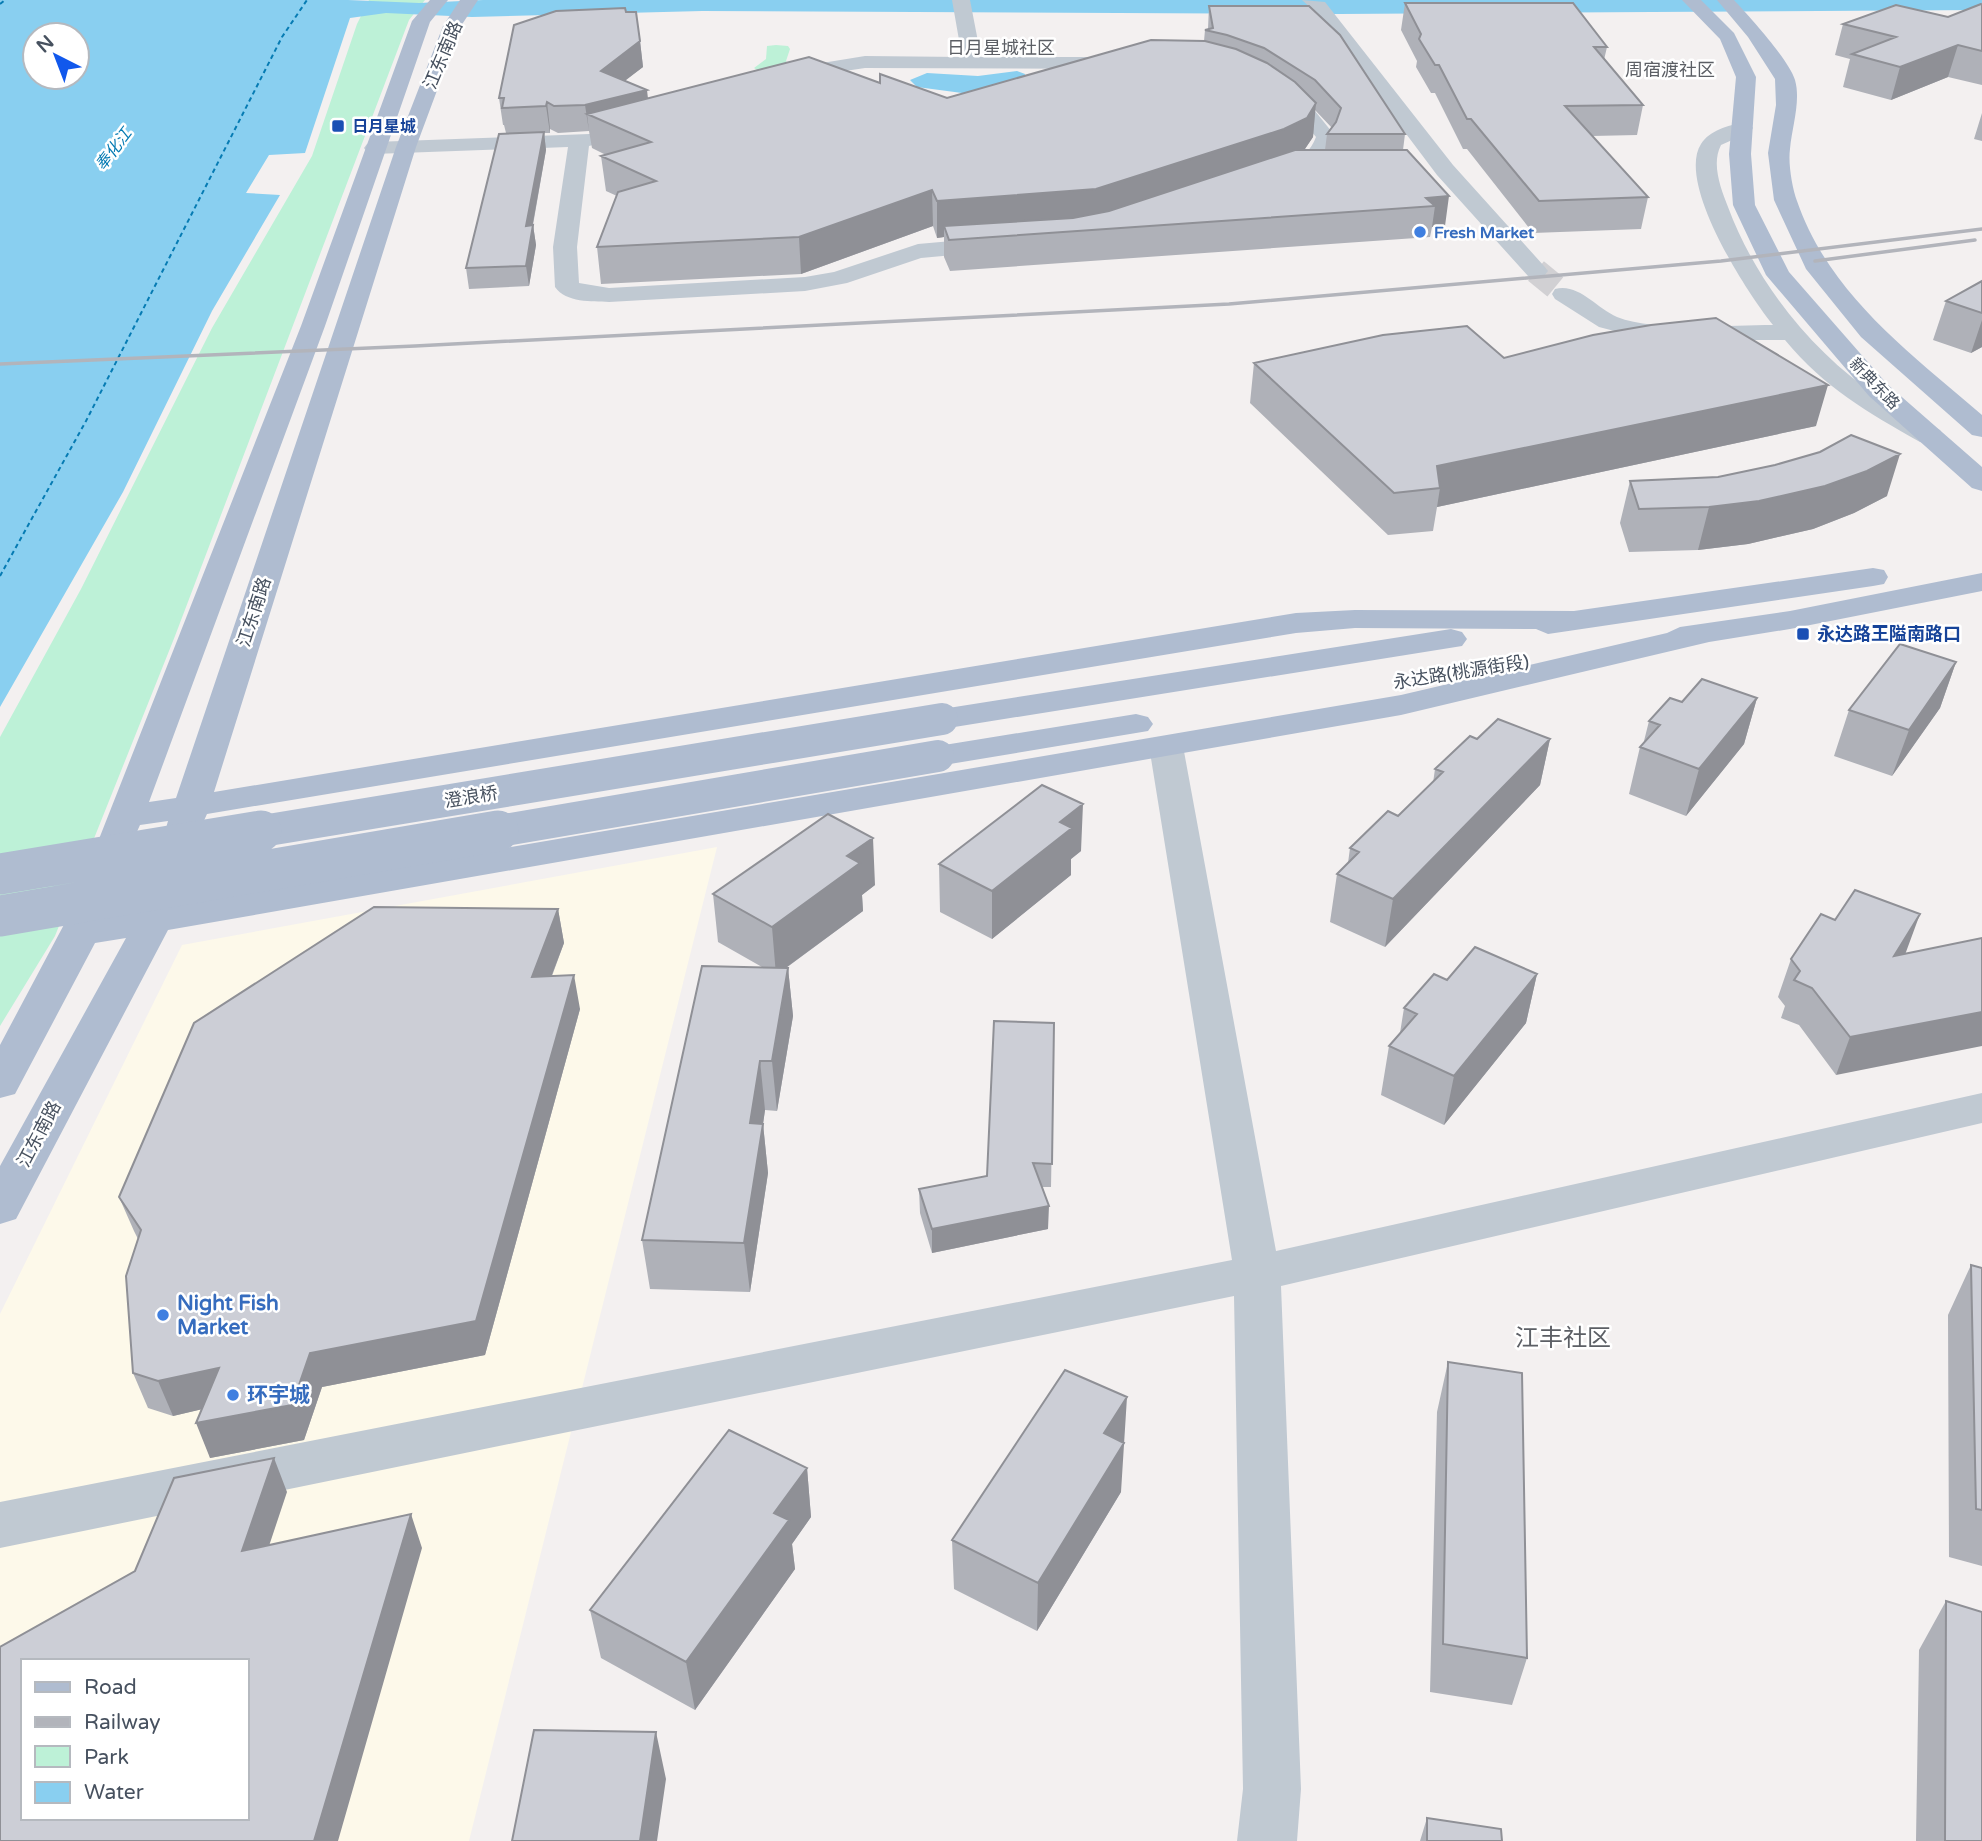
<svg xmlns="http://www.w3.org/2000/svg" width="1982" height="1841" font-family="'Varela Round','Noto Sans SC',sans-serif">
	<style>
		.commercial { fill: #fdf9ea; fill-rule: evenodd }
		.green { fill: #bdf1d7 }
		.water { fill: #89cff0; fill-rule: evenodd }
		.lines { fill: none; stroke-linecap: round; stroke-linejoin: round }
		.ferry { stroke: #067bb3; stroke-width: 2; stroke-dasharray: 4.5 3.5; stroke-linecap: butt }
		.minor-tunnel { stroke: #d1d0d3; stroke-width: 25; stroke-dasharray: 25 12; stroke-linecap: butt }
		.minor { fill: #c0c9d2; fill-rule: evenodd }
		.major { fill: #afbcd0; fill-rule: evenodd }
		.rail { stroke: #b2b4bb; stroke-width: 3.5 }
		.major-bridge-far1 { stroke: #afbcd0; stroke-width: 32 }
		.major-bridge { stroke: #afbcd0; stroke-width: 41 }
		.wall { fill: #afb1b8; fill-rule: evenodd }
		.shaded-wall { fill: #8f9096 }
		.building { fill: #ccced6; stroke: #8f9096; stroke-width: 2; fill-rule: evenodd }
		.transit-dot { fill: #1a4fb4; stroke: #fff; stroke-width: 2.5 }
		.shop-dot { fill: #3f7fe0; stroke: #fff; stroke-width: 2.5 }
		.labels { text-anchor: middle; stroke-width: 5; stroke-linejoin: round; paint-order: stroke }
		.far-transit-label { font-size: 16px; font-weight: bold; fill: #164399; stroke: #fff; text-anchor: start }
		.far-water-label { font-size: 16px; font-style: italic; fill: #067bb3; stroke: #fff }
		.far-shop-label { font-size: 16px; font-weight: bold; fill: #366cbe; stroke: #fff; text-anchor: start }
		.far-street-label { font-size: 16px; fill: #47515f; stroke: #fff }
		.far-quarter-label { font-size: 18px; fill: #5c5f65; stroke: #fff }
		.street-label { font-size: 18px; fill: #47515f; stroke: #fff }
		.transit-label { font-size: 18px; font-weight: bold; fill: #164399; stroke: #fff; text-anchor: start }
		.near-shop-label { font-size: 21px; font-weight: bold; fill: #366cbe; stroke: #fff; text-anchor: start }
		.near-quarter-label { font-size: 24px; fill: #5c5f65; stroke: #fff }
	</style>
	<rect width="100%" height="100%" fill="#f3f0f0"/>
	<path class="commercial" d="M717,847l-248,994h-469v-527l182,-369zM23,1661h224v157h-224z"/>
	<path class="green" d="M369,0h56l-16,20 -234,616 -120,300 -55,90v-289l81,-148 131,-261 100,-172 45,-132z
		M776,45l12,1 2,3 -4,12 3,5 -30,5 -5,-3 12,-9 1,-13z"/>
	<path class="water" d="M0,0h348l71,3 64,-3h1499v10l-643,4 -637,-3 -230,6 -86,-4 -36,5 -45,135 -36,2 -23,38 34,2 -68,116 -89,181 -123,215zM35,35h42v42h-42z
		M1017,71l8,3 -1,4 -47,17 -60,-8 -7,-7 17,-7 51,3z"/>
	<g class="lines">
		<path class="ferry" d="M0,4l5,-4
			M0,576l86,-155 196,-384 25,-37"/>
		<path class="minor-tunnel" d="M1536,271l28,23"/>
		<path class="minor" d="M952,0h18l11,57h139l9,6 -9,6 -255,-1 -40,6 -38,12 -10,-6 3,-4 42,-13 43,-7 97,1z
			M1302,0l23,2 128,163 91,101 4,5 -4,5h-16l-91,-101 -124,-165z
			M1272,86l43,25 21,26c-8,25 -38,48 -66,42l-3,-5c12,-16 37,-6 49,-37l-15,-18 -36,-23 -3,-4z
			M643,121l7,2 3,4 -3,4 -61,15 -12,101 2,36 30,5 196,-11 29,-5 84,-28 79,-7 8,2 4,5 -4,5 -8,2 -76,7 -74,25 -42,8 -196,11c-17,-1 -43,1 -54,-15l-2,-40 15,-100 -194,7 -7,-2 -3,-4 3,-4 7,-2 215,-8z
			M1743,122l7,2 3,4 -3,4 -29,13c-10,19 0,44 7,62 28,75 84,146 151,190 19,12 41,22 61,33l4,6 -4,6 -10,2 -10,-2c-53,-30 -95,-54 -135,-102h-136l-50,-13 -44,-28 -3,-5 3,-5c24,-6 41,19 62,28 38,15 113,8 156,8 -26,-32 -97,-142 -72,-181 9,-14 27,-18 42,-22z
			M1166,736l12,3 5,7 93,505 706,-158v30l-701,163 20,503 -4,52h-60l6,-52 -9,-493 -1234,252v-46l1232,-242 -83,-514 5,-7z"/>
		<path class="major" d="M430,0h18l-18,22 -105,304 -176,476 27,-4 220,-651 47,-121 17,-26h18l-17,26 -45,121 -202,645 1082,-179 59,-3 219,1 299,-43 11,2 4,7 -4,7 -11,2 -325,48 -12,-5 -181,-1 -59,5 -1089,181 -10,22 -13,3 -13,-3 -5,-8 2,-7 -28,4 -10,22 -13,3 -13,-3 -5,-8 202,-513 111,-305z
			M1682,0h19l33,33 22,44 -5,77 4,51 34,67 98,112 95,83v24l-10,-3 -103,-92 -103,-121 -33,-70 -4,-51 7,-77 -16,-38z
			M1717,0h17c15,16 55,60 61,80 6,21 -3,47 -5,69 -2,14 2,38 7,52 32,93 113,152 185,214v22l-10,-2 -111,-98 -55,-68 -32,-69 -6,-47 8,-48 -1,-26 -27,-42z
			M1982,573v18l-192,38 -81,13 -308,73 -1233,215 -152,289 -16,5v-58l126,-228 -31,5 -80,151 -15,4v-53l76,-143 14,-3 14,3 5,9 -2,5 31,-5 8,-15 13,-3 13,3 5,8 1224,-209 266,-62 13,-6 110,-16z
			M1451,629l11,3 5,7 -5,7 -520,83 -12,-3 -5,-7 5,-7 12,-3z
			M1136,714l12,3 5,7 -5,7 -210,35 -12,-3 -5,-7 5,-7 12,-3z"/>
		<path class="rail" d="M1815,261l160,-21
			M0,364l415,-18 814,-42 492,-43 261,-32"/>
		<path class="major-bridge-far1" d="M250,833l692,-114
			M487,833l451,-77"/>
		<path class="major-bridge" d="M0,874l261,-43
			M0,916l498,-85"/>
	</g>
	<path class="wall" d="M1405,3l202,44 -3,13 39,45 -6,30 -45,1 56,61 -7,32 -108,4 -66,-84h-4l-28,-56h-4l-15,-26 1,-6 -16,-31z
		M1982,5v80l-34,-8 -57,23 -48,-13 7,-28 -15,-4 8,-31 105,-7z
		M1209,6l196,128 -2,16h4l38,76 -13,1 -2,10 -480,34 -6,-14v-20l-7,1 -4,-12 -132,48 -200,10 -4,-37 20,-51 -11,-5 -5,-35 5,-1 -14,-7 -3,-17 -31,2 -8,-4v4h-6l2,17 -13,75 3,20 -7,41 -60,3 -3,-21 40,-135 -2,-8h-1l-4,-27 127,-86 14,29 3,26 -18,13 23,18 232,-15 67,15 257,-57 1,-11 3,-1zM1315,110l17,18 -5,6 -2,16h-21l9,-13z
		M1982,113v28l-8,-2z
		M1982,281v66l-11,6 -38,-13 13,-39z
		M1504,358l312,68 -379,81 -4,24 -45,4 -138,-132 4,-40z
		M1630,481l257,15 -33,17 -41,16 -65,15 -50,6 -69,2 -9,-29z
		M1956,662l-16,46 -48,68 -58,-20 15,-46z
		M1757,698l-13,46 -58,72 -57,-22 11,-47 3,-2 6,-24 33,-19z
		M1477,739h73l-10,46 -155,162 -55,-25 7,-48 11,-11 2,-15 48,-32 35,-33 2,-14z
		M1081,851l-10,8v16l-79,64 -52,-27 -1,-48z
		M875,885l-13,10 1,16 -77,57h2l5,48 -16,95 -12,-1 -2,14 5,49 -18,119 -100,-3 -8,-49 120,-273 -44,-25 -5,-48z
		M558,909l6,34 -12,33 28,33 -95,346 -163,32 -18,53 -94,18 -8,-49 -29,7 -25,-8 -15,-35 5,-134 -4,-8 -15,-34z
		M1835,920l71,32 -70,123 -37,-50 -18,-7 4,-12 -7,-9 13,-38z
		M1537,974l-11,49 -82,102 -63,-30 8,-49 11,-13 4,-25 43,-28z
		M1054,1023l-3,164h-9l6,42 -116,24 -12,-40 -1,-24 68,-13z
		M1971,1265l11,3v298l-33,-9 -1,-242z
		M1448,1362l79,296 -15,47 -82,-13 7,-280z
		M807,1468l4,49 -19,27 3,25 -100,141 -94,-52 -11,-48z
		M1121,1492l-84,139 -83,-42 -2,-49z
		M1946,1601l36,240h-66l3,-191z
		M1427,1818l75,23h-82z"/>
	<path class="shaded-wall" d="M640,41l3,26 -39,30 -3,-26z
		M1958,45l-10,32 -57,23 9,-33z
		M647,90l3,26 -63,-2 2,17 -4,-26z
		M547,102l3,27v4l-4,-27z
		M1316,103l-3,34 -10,15 -209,73 -150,1v11l-7,1v-37z
		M544,132l2,18 -17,95 -3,-19z
		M932,190l1,36 -132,48 -2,-37z
		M1449,196l-4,30 -13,1 3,-21 -9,-8z
		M533,225l3,20 -7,41 -3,-20z
		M1982,320v27l-11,6z
		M1828,385l-12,41 -379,81 3,-19 -3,-22z
		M1900,454l-13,42 -33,17 -41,16 -65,15 -50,6 11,-43z
		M1956,662l-16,46 -48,68 17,-46z
		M1757,698l-13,46 -58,72 13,-47z
		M1550,739l-10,46 -155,162 8,-48z
		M1083,804l-2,47 -10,8v16l-79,64v-48l68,-69z
		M873,838l2,47 -13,10 1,16 -87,64 -4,-48 75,-71z
		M558,909l6,34 -26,68 -6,-34z
		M1920,914l-14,38 -26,42 14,-38z
		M788,968l5,48 -16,95 -5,-50z
		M1537,974l-11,49 -82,102 10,-49z
		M574,975l6,34 -95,346 -163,32 -18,53 -94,18 -14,-35 114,-70z
		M1982,1012v34l-146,29 14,-38z
		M760,1061l5,49 -2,14 5,49 -18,119 -6,-49 6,-120z
		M1049,1206l-1,23 -116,24v-24z
		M219,1368l14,34 -60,14 -15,-35z
		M1127,1397l-6,95 -84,139 1,-48 66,-150z
		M274,1458l13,34 -31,93 -14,-34z
		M807,1468l4,49 -19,27 3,25 -100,141 -9,-48 88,-149z
		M411,1514l11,34 -84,293h-24z
		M656,1732l10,47 -9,62h-17z"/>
	<path class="building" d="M1405,3h168l34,44h-13l49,58 -78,1 83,91 -109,4 -68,-82h-4l-28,-54h-4l-16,-26 2,-5z
		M1981,4l1,1v46l-24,-6 -58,22 -48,-13 44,-17 -53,-13 53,-19 52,12z
		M1209,6h100l31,29 65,99h-78l9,-12 5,-14 -26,-28 -51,-32 -37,-13 -22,-5 8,-2z
		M625,8l1,4h10l4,29 -39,30 46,19 -62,15 -31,1 -7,-4 -1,4 -44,2 2,-10h-5l15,-73 42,-14z
		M1151,40l54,1 31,8 31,14 28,19 21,21 -9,15 -23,11 -188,60 -159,12 -5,-11 -133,47 -202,10 21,-55 38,-11 -55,-25 50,-14 -64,-28 222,-57 71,26v-9l67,24z
		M544,132l-18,94 7,-1 -7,41 -60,2 33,-134z
		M1295,150h112l42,46 -23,2 9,8 -486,34 -5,-14 129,-8 36,-7z
		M1982,281v32l-36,-12z
		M1716,318l112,67 -391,81 3,22 -46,5 -140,-130 129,-28 84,-9 37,32 89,-23 58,-10z
		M1851,435l49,19 -33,17 -42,15 -66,15 -50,6 -70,2 -9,-28 88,-4 57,-12 45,-13z
		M1900,644l56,18 -47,68 -60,-20z
		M1702,679l55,19 -58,71 -59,-22 20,-22 -11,-4 21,-23 12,4z
		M1498,719l52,20 -157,160 -56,-25 22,-22 -9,-4 38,-37 10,5 45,-44 -8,-3 35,-33 7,3z
		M1042,785l41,19 -23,18 12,6 -80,63 -53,-27z
		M828,814l45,24 -26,18 13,7 -88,64 -59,-33z
		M1855,890l65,24 -26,42 88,-18v74l-132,25 -38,-49 -18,-8 6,-9 -9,-12 30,-45 14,6z
		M374,907l184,2 -26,68 42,-2 -98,346 -166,32 -18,52 -96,18 23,-55 -61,13 -25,-8 -7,-97 15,-46 -22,-33 75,-174z
		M1475,947l62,27 -83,102 -65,-30 28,-32 -13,-6 30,-34 13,6z
		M702,966l86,2 -16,93h-12l-10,62 13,1 -19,119 -102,-3z
		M994,1021l60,2 -2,141 -19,-1 16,43 -117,23 -13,-40 68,-13z
		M1971,1265l11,3v242l-6,-1z
		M1448,1362l74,11 5,285 -84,-14z
		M1065,1370l62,27 -23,36 20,10 -86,140 -86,-43z
		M729,1430l78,38 -33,45 15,7 -103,142 -96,-52z
		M274,1458l-32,93 169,-37 -97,327h-314v-194l135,-76 39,-93zM23,1661h224v157h-224z
		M1946,1601l36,11v229h-37z
		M534,1730l122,2 -16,109h-128z
		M1427,1818l74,11 1,12h-75z"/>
	<g class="transit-dot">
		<rect x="331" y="119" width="14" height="14" rx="3.5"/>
		<rect x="1796" y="627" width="14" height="14" rx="3.5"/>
	</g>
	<g class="shop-dot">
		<circle cx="1420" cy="232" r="7"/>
		<circle cx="163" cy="1315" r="7"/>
		<circle cx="233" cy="1395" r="7"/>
	</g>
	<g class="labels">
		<g class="far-transit-label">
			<text x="352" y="132">日月星城</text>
		</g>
		<g class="far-water-label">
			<text transform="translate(113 149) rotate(-53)" y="6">奉化江</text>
		</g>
		<g class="far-shop-label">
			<text x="1434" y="238">Fresh Market</text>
		</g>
		<g class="far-street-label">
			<text transform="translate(1875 383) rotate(46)" y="6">新典东路</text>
		</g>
		<g class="far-quarter-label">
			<text x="1001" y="54">日月星城社区</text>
			<text x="1670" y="76">周宿渡社区</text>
		</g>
		<g class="street-label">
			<text transform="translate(443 55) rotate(-67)" y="6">江东南路</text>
			<text transform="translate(254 612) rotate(-72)" y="6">江东南路</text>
			<text transform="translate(1461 672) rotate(-9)" y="6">永达路(桃源街段)</text>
			<text transform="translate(471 797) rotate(-9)" y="6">澄浪桥</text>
			<text transform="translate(39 1134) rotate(-62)" y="6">江东南路</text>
		</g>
		<g class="transit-label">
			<text x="1817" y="640">永达路王隘南路口</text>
		</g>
		<g class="near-shop-label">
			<text x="177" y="1310">Night Fish<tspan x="177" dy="24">Market</tspan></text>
			<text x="247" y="1402">环宇城</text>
		</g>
		<g class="near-quarter-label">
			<text x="1563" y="1346">江丰社区</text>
		</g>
	</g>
	<rect x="21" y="1659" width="228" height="161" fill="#ffffff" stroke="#b5b9bf" stroke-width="2"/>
	<rect x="35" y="1682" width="35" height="10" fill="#afbcd0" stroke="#b5b9bf" stroke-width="2"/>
	<text x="84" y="1694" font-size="21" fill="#47515f">Road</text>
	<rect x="35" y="1717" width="35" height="10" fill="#b2b4bb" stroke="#b5b9bf" stroke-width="2"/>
	<text x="84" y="1729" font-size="21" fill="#47515f">Railway</text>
	<rect x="35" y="1746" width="35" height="21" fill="#bdf1d7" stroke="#b5b9bf" stroke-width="2"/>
	<text x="84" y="1764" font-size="21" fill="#47515f">Park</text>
	<rect x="35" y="1782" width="35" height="21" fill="#89cff0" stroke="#b5b9bf" stroke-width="2"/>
	<text x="84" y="1799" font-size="21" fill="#47515f">Water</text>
	<g transform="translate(56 56) rotate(318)"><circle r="33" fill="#ffffff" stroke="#b5b9bf" stroke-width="2"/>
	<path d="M0-5L12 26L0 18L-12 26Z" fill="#1158ec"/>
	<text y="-10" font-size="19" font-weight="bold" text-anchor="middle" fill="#47515f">N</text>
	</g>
</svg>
